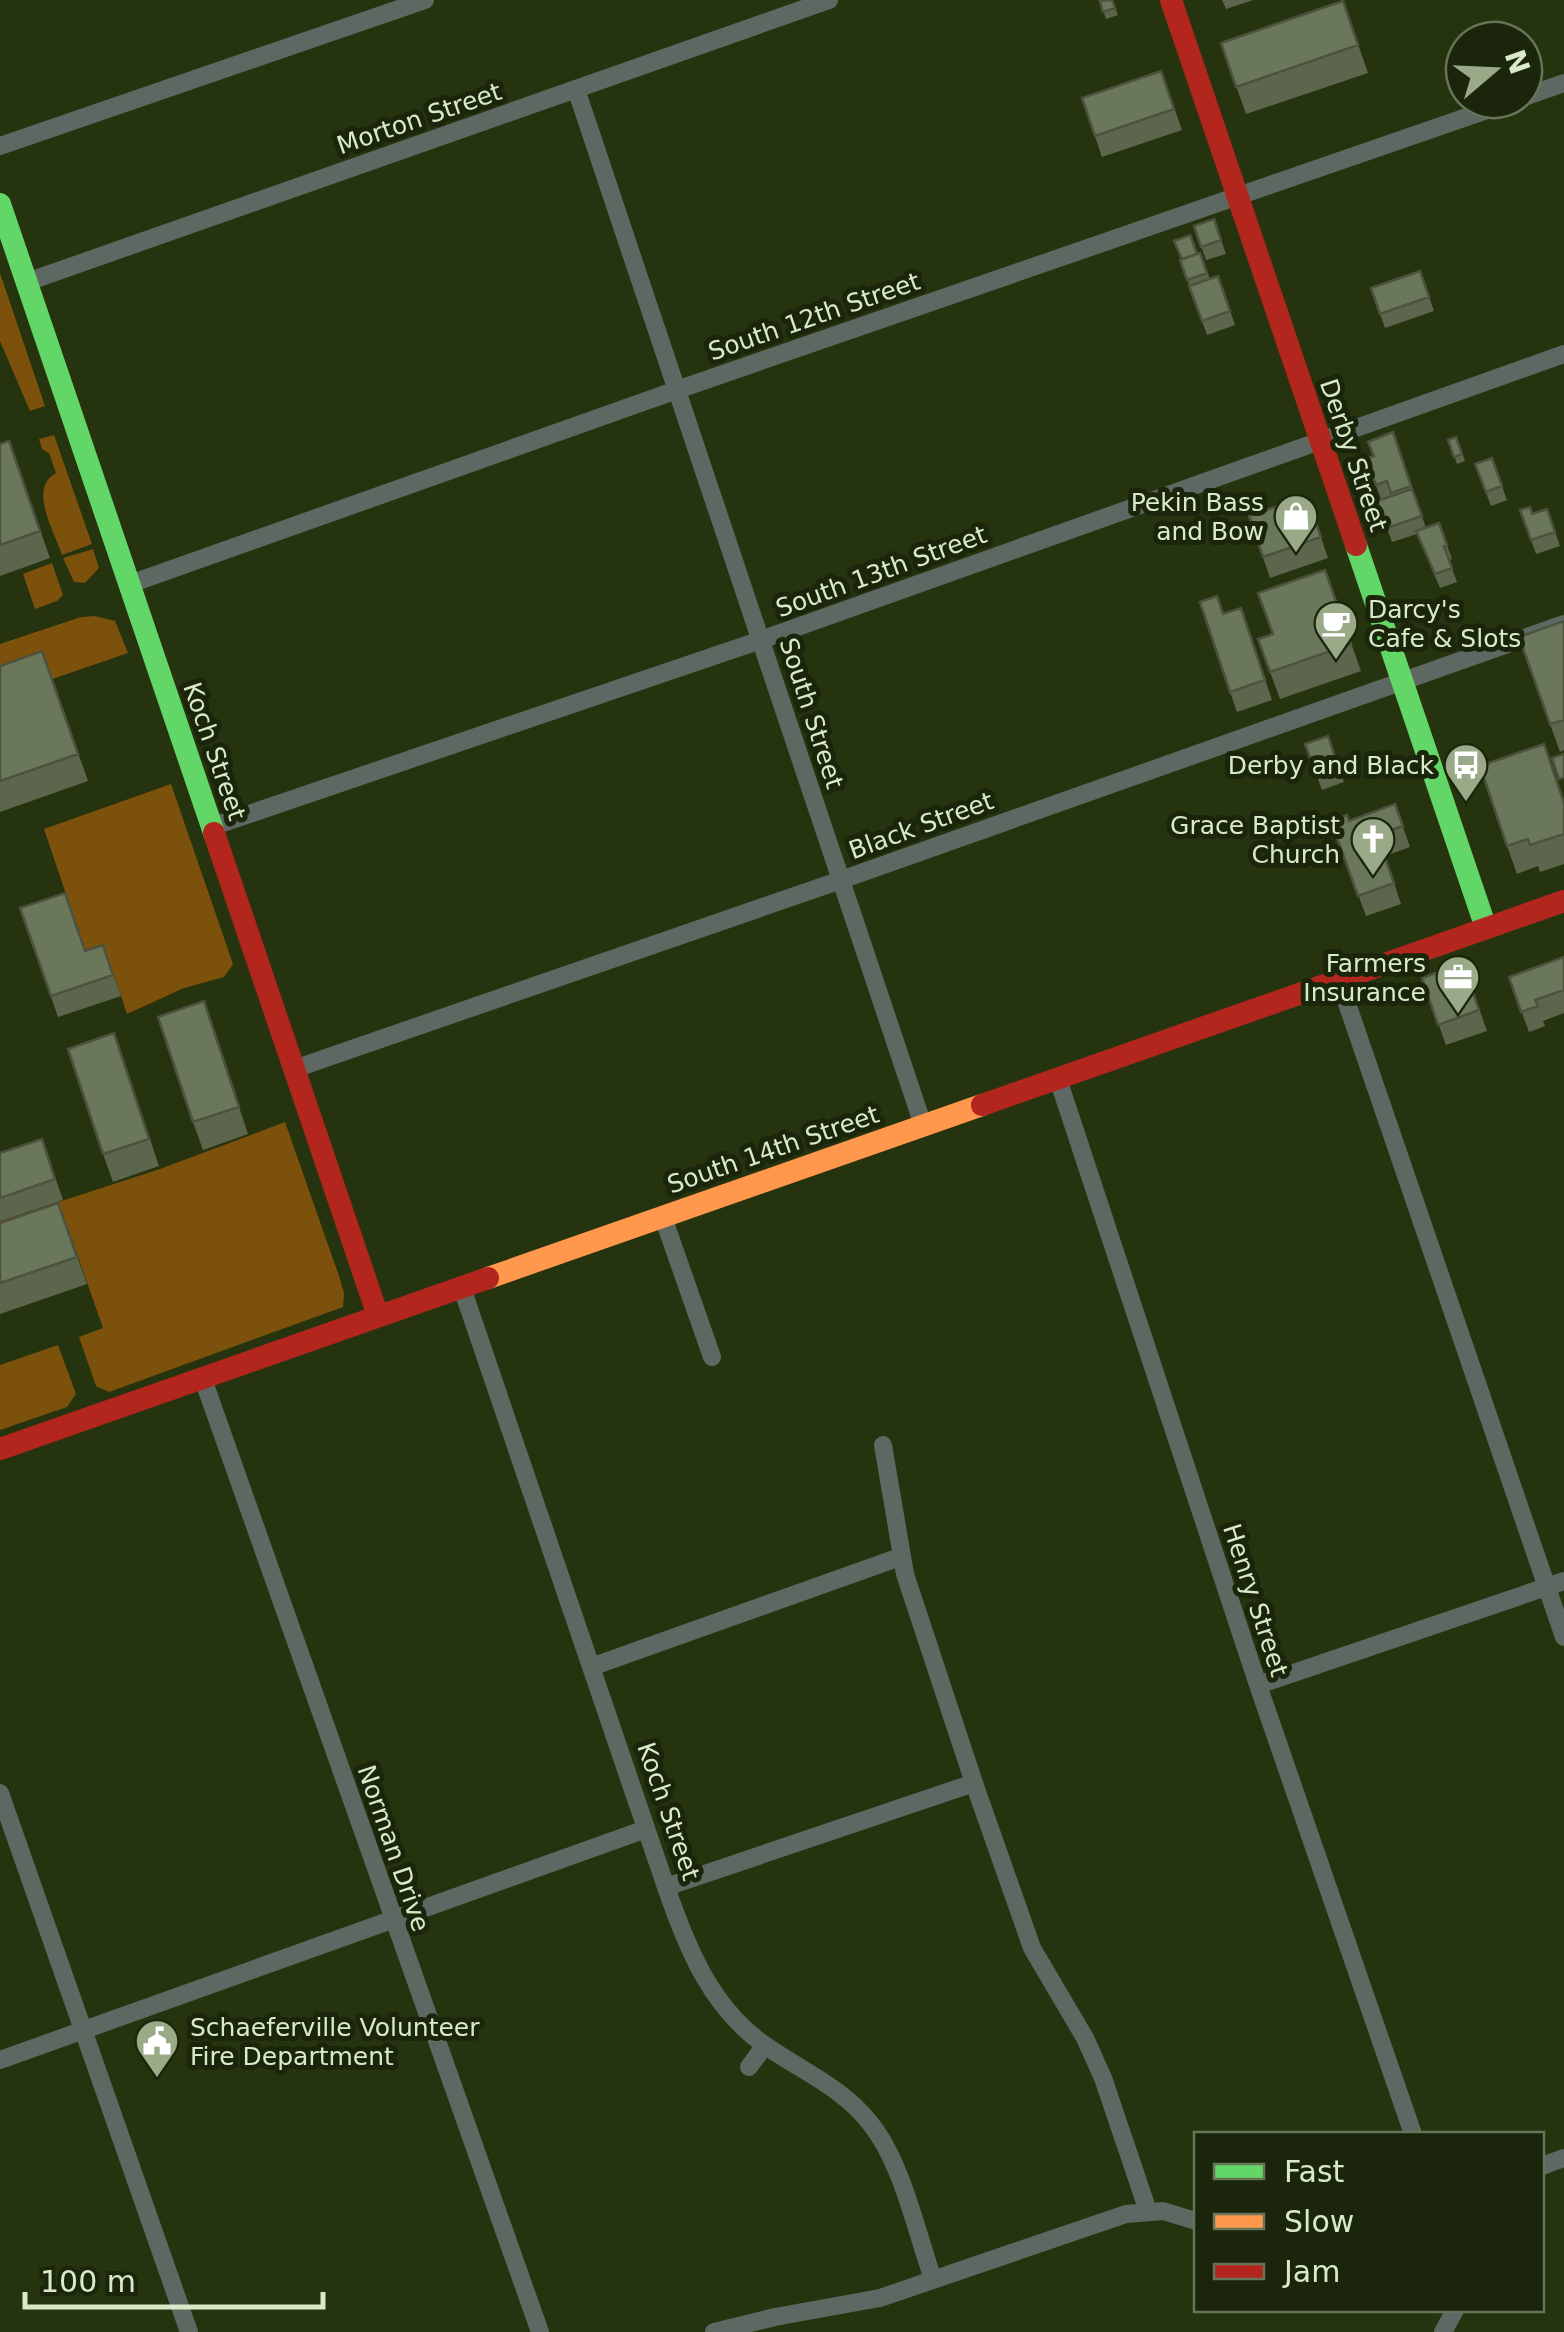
<svg xmlns="http://www.w3.org/2000/svg" width="1564" height="2332" font-family="'DejaVu Sans',sans-serif">
	<style>
		.green { fill: #7c510b }
		.lines { fill: none; stroke-linecap: round; stroke-linejoin: round }
		.street { stroke: #5e6863; stroke-width: 18 }
		.fast { stroke: #63d668; stroke-width: 22 }
		.slow { stroke: #ff974d; stroke-width: 22 }
		.jam { stroke: #b3261e; stroke-width: 22 }
		.wall { fill: #5c664d }
		.building { fill: #6b775a; stroke: #4b533f; stroke-width: 2.5 }
		.labels { text-anchor: middle; stroke-width: 10; stroke-linejoin: round; paint-order: stroke }
		.street-label { font-size: 25px; fill: #d9eac9; stroke: #1a250b }
		.poi-label { font-size: 25px; fill: #d9eac9; stroke: #1a250b; text-anchor: end }
	</style>
	<rect width="100%" height="100%" fill="#26330f"/>
	<path class="green" d="M0,273l45,133 -15,5 -30,-70z
		M54,435l38,109 -30,11c-8,-24 -34,-67 -6,-82l-7,-20 -7,-4 -3,-10z
		M93,549l6,19 -14,15 -11,-1 -11,-24z
		M52,563l11,32 -6,6 -22,8 -12,-35z
		M95,616l20,5 13,32 -128,44v-53l81,-27z
		M171,784l62,180 -9,13 -40,11 -57,26 -16,-48 -19,5 -48,-142z
		M285,1122l54,154 5,17 -1,14 -234,85 -13,-6 -17,-49 24,-9 -34,-97 -69,22v-32l160,-52z
		M58,1345l18,49 -9,13 -67,23v-65z"/>
	<g class="lines">
		<path class="street" d="M576,89l347,1036
			M1524,97l40,-14
			M0,146l425,-146
			M27,282l802,-282
			M130,584l544,-193 842,-291
			M211,827l550,-187 803,-286
			M1339,980l225,657
			M294,1069l547,-189 723,-256
			M1058,1079l200,606 155,449
			M663,1217l49,140
			M462,1288l204,599c21,61 45,121 100,159 36,25 77,42 104,77 32,39 46,108 63,156
			M203,1379l337,953
			M883,1445l22,129 69,209 58,165 53,90 18,40 45,133
			M591,1667l309,-110
			M1258,1685l306,-104
			M0,1793l189,539
			M666,1887l308,-104
			M0,2060l646,-231
			M749,2067l16,-22
			M1542,2166l22,-8
			M714,2332l61,-15 105,-19 246,-84 37,-3 33,10
			M1443,2332l12,-22"/>
		<path class="fast" d="M0,204l214,629
			M1356,545l130,383"/>
		<path class="slow" d="M488,1278l494,-173"/>
		<path class="jam" d="M1171,0l185,545
			M214,833l164,483
			M982,1105l582,-204
			M0,1449l488,-171"/>
	</g>
	<path class="wall" d="M1112,0l6,15 -12,4 -6,-18z
		M1222,0h31l-27,9z
		M1343,1l25,72 -122,41 -25,-71z
		M1161,71l21,59 -80,27 -20,-59z
		M1214,219l12,35 -20,6 -12,-34z
		M1200,253l10,26 8,-3 17,49 -28,10 -27,-75z
		M1420,271l14,40 -49,17 -14,-40z
		M1393,432l33,96 13,-5 13,36 -3,1 8,22 -17,6 -23,-54 -25,8 -15,-41 4,-2 -15,-40 8,-3z
		M1456,437l9,24 -8,3 -9,-24z
		M9,441l41,117 -50,18v-118z
		M1492,458l15,42 -16,6 -16,-42z
		M1547,509l13,37 -24,8 -5,-14 1,-26z
		M1312,511l16,47 -58,20 -21,-62h49z
		M1325,570l36,101 -81,28 -22,-60 15,-5z
		M1241,608l31,92 -35,12 -7,-20 -7,-78z
		M1564,621v129l-4,2 -41,-115z
		M42,651l46,130 -88,31v-146z
		M1328,736l16,46 -22,8 -17,-46z
		M1564,800v64l-24,8 -2,-6 -21,8 -10,-28z
		M1395,804l15,43 -25,9 16,48 -35,12 -35,-95h18z
		M20,908l65,43 18,-6 18,51 -63,21z
		M1564,957v56l-21,8 2,5 -16,6 -20,-55z
		M1463,963l24,68 -41,14 -24,-67z
		M204,1001l44,133 -45,16 -10,-28z
		M124,1061l35,105 -46,16 -10,-28z
		M42,1139l21,61 -63,21v-68z
		M58,1203l29,81 -87,30v-91z"/>
	<path class="building" d="M1112,0l3,8 -12,4 -3,-11z
		M1343,1l15,44 -122,42 -15,-44z
		M1161,71l13,38 -79,27 -13,-38z
		M1214,219l7,21 -20,7 -7,-21z
		M1190,235l7,19 -15,5 -8,-18z
		M1200,253l7,20 -20,7 -7,-20z
		M1420,271l9,26 -49,17 -9,-26z
		M1218,276l12,35 -28,10 -13,-35z
		M1393,432l18,54 -20,7 -4,-12 -11,4 -10,-26 8,-3 -6,-14z
		M1456,437l6,17 -8,3 -6,-17z
		M9,441l31,90 -40,14v-101z
		M1492,458l10,28 -16,6 -11,-28z
		M1412,489l10,27 -35,12 -10,-27z
		M1281,505l3,11 13,-4 1,4 14,-5 9,26 -58,20 -14,-41z
		M1530,507l2,7 15,-5 8,23 -24,8 -11,-30z
		M1439,523l8,22 -3,1 8,22 -17,6 -19,-43z
		M1325,570l26,74 -81,28 -12,-33 15,-5 -15,-41z
		M1217,596l6,18 18,-6 24,72 -35,12 -30,-90z
		M1564,621v99l-14,4 -31,-87z
		M42,651l36,103 -78,27v-115z
		M1328,736l11,33 -22,7 -12,-32z
		M1544,744l20,59v31l-34,11 -2,-6 -21,7 -27,-80z
		M1564,754v23l-5,2 -7,-21z
		M1395,804l8,22 -26,9 17,48 -36,13 -27,-75 16,-6 2,6z
		M65,893l20,58 18,-6 10,30 -62,21 -31,-88z
		M1564,957v33l-29,10 3,6 -17,6 -12,-35z
		M1463,963l16,47 -41,15 -16,-47z
		M204,1001l35,106 -46,15 -35,-105z
		M114,1033l35,106 -46,15 -35,-105z
		M42,1139l13,40 -55,19v-45z
		M58,1203l19,54 -77,26v-60z"/>
	<defs>
		<g id="shop-pin" transform="scale(2.25)"><path d="M0 17L-7.5 6A9.5 9.5 0 1 1 7.5 6Z" fill="#9aaa88" stroke="#1a250b"/><path d="M-5-2.5h2.3a2.7 3.5 0 0 1 5.4 0H5L5.5 6h-11ZM-1.5-2.5h3a1.5 2.3 0 0 0-3 0Z" fill="#fff"/></g>
		<g id="cafe-pin" transform="scale(2.25)"><path d="M0 17L-7.5 6A9.5 9.5 0 1 1 7.5 6Z" fill="#9aaa88" stroke="#1a250b"/><path d="M-5.5-4.5H6V0H3Q3 3.5 0 3.5H-2.5Q-5.5 3.5-5.5 0ZM3-3.2v2h1.7v-2ZM-6 4.5H4V6H-6Z" fill="#fff"/></g>
		<g id="bus-pin" transform="scale(2.25)"><path d="M0 17L-7.5 6A9.5 9.5 0 1 1 7.5 6Z" fill="#9aaa88" stroke="#1a250b"/><path d="M-5-6H5V4H4V6H2V4H-2V6H-4V4H-5ZM-3.5-4V0h7V-4ZM-3.5 1.2v1.5H-2V1.2ZM2 1.2v1.5H3.5V1.2Z" fill="#fff"/></g>
		<g id="church-pin" transform="scale(2.25)"><path d="M0 17L-7.5 6A9.5 9.5 0 1 1 7.5 6Z" fill="#9aaa88" stroke="#1a250b"/><path d="M-1.2-6h2.4v3.5h3.3v2.4h-3.3V6h-2.4V-.1h-3.3v-2.4h3.3Z" fill="#fff"/></g>
		<g id="office-pin" transform="scale(2.25)"><path d="M0 17L-7.5 6A9.5 9.5 0 1 1 7.5 6Z" fill="#9aaa88" stroke="#1a250b"/><path d="M-6-3h4V-5.5h4V-3h4V5H-6ZM-1-4.5V-3h2v-1.5ZM-6 0V1H6V0Z" fill="#fff"/></g>
		<g id="civic-pin" transform="scale(2.25)"><path d="M0 17L-7.5 6A9.5 9.5 0 1 1 7.5 6Z" fill="#9aaa88" stroke="#1a250b"/><path d="M-.6-6.5H3V-4.5H.6V-3L4-1V1h2V6H-6V1h2V-1L-.6-3ZM-1.2 2.5V6h2.4V2.5Z" fill="#fff"/></g>
	</defs>
	<g fill-rule="evenodd">
		<use href="#shop-pin" x="1296" y="516"/>
		<use href="#cafe-pin" x="1336" y="623"/>
		<use href="#bus-pin" x="1466" y="765"/>
		<use href="#church-pin" x="1373" y="839"/>
		<use href="#office-pin" x="1458" y="977"/>
		<use href="#civic-pin" x="157" y="2041"/>
	</g>
	<g class="labels">
		<g class="street-label">
			<text transform="translate(419 118) rotate(-19)" y="9">Morton Street</text>
			<text transform="translate(814 316) rotate(-19)" y="9">South 12th Street</text>
			<text transform="translate(1354 455) rotate(71)" y="9">Derby Street</text>
			<text transform="translate(881 571) rotate(-20)" y="9">South 13th Street</text>
			<text transform="translate(812 713) rotate(72)" y="9">South Street</text>
			<text transform="translate(215 751) rotate(71)" y="9">Koch Street</text>
			<text transform="translate(921 825) rotate(-20)" y="9">Black Street</text>
			<text transform="translate(773 1149) rotate(-19)" y="9">South 14th Street</text>
			<text transform="translate(1256 1600) rotate(72)" y="9">Henry Street</text>
			<text transform="translate(669 1811) rotate(71)" y="9">Koch Street</text>
			<text transform="translate(394 1848) rotate(71)" y="9">Norman Drive</text>
		</g>
		<g class="poi-label">
			<text x="1264" y="511">Pekin Bass<tspan x="1264" dy="29">and Bow</tspan></text>
			<text x="1368" y="618" text-anchor="start">Darcy's<tspan x="1368" dy="29">Cafe &amp; Slots</tspan></text>
			<text x="1434" y="774">Derby and Black</text>
			<text x="1340" y="834">Grace Baptist<tspan x="1340" dy="29">Church</tspan></text>
			<text x="1426" y="972">Farmers<tspan x="1426" dy="29">Insurance</tspan></text>
			<text x="190" y="2036" text-anchor="start">Schaeferville Volunteer<tspan x="190" dy="29">Fire Department</tspan></text>
		</g>
	</g>
	<rect x="1194" y="2132" width="350" height="180" fill="#1a250b" stroke="#667457" stroke-width="2.5"/>
	<rect x="1214" y="2164" width="50" height="15" fill="#63d668" stroke="#667457" stroke-width="2.5"/>
	<text x="1284" y="2182" font-size="30" fill="#d9eac9">Fast</text>
	<rect x="1214" y="2214" width="50" height="15" fill="#ff974d" stroke="#667457" stroke-width="2.5"/>
	<text x="1284" y="2232" font-size="30" fill="#d9eac9">Slow</text>
	<rect x="1214" y="2264" width="50" height="15" fill="#b3261e" stroke="#667457" stroke-width="2.5"/>
	<text x="1284" y="2282" font-size="30" fill="#d9eac9">Jam</text>
	<g transform="translate(1494 70) rotate(71)"><circle r="48" fill="#1a250b" stroke="#667457" stroke-width="2.5"/>
	<path d="M0-8L18 38L0 25L-18 38Z" fill="#9aaa88"/>
	<text y="-15" font-size="28" font-weight="bold" text-anchor="middle" fill="#d9eac9">N</text>
	</g>
	<path d="M25 2292v15h298v-15" fill="none" stroke="#d9eac9" stroke-width="5"/>
	<text x="40" y="2292" font-size="30" fill="#d9eac9" stroke="#1a250b" stroke-width="8" paint-order="stroke">100 m</text>
</svg>
